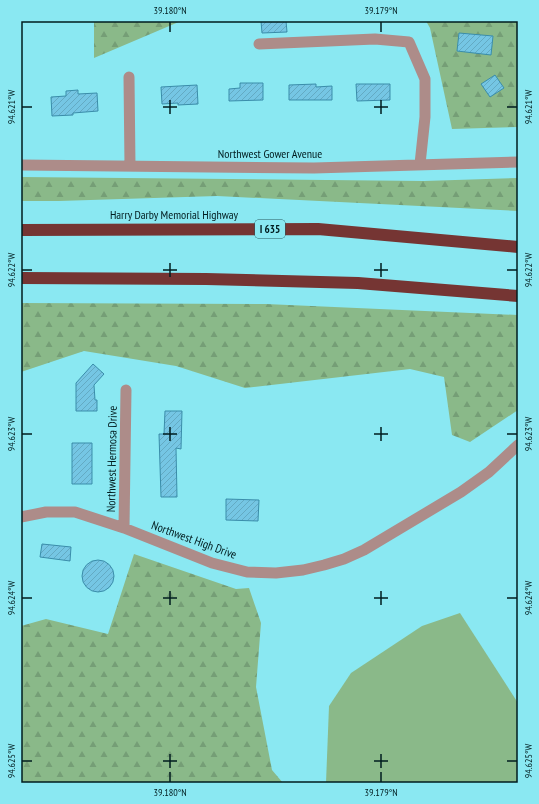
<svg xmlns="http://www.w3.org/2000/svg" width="539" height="804" font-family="'PT Sans Narrow',sans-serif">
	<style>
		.green { fill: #8ab989 }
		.forest { fill: url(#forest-firs) }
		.building { fill: url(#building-hatch); stroke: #3a8daa }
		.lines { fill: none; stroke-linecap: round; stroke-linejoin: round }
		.minor { stroke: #ad8c89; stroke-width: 11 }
		.motorway { stroke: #753533; stroke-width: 12 }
		.ticks { fill: none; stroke: #001c1f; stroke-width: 1.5 }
		.labels { text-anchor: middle; stroke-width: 4; stroke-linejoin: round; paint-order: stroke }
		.shield { fill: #8ae8f2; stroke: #29595e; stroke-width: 1 }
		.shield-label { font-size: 11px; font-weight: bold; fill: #001c1f }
		.street-label { font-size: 12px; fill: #001c1f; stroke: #8ae8f2 }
		.neatline { fill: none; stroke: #001c1f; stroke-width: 1.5 }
		.ticks-label { font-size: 10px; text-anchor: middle; fill: #001c1f }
	</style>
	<defs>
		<pattern id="forest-firs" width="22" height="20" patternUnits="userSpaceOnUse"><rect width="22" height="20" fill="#8ab989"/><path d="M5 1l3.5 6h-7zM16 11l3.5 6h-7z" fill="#759e76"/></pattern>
		<pattern id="building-hatch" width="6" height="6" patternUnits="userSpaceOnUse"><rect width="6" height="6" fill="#75c6e4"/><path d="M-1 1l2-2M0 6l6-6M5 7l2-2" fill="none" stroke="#63aac3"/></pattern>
	</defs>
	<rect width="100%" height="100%" fill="#8ae8f2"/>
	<path class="green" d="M460,613l58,90v80h-192l3,-77 22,-33 71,-47z"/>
	<path class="forest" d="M94,21h87l-87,37z
		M426,21h92v106l-66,2 -22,-101z
		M21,177l403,4 94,-3v33l-301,-15 -158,5h-38z
		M21,303l245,1 252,11v95l-48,32 -18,-7 -8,-58 -34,-8 -165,19 -69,-22 -92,-15 -63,21z
		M134,554l102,35 13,-1 12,35 -5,64 16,83 11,13h-262v-157l25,-7 62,15z"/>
	<path class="building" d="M261,21h25l1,11 -25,1z
		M459,33l34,3 -2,19 -34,-4z
		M495,75l9,13 -14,9 -9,-13z
		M240,83h23v17l-34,1v-12l11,-1z
		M316,84v3l16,-1v14h-43v-15z
		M356,84h34v16l-33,1z
		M197,85l1,19 -20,1v-2l-16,1 -1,-17z
		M78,90v4l19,-1 1,18 -25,2v2l-21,1 -1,-19 15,-1v-5z
		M93,364l11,10 -10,11 1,15h2v11h-21v-28z
		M165,411h17l-1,38 -5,-1 1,49h-16l-2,-63h5z
		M72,443h20v41h-20z
		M226,499l33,1 -1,21 -32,-1z
		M42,544l29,3 -1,14 -30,-4z
		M82 576a16 16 0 1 1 32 0a16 16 0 1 1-32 0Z"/>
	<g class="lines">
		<path class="minor" d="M259,44l116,-5 34,3 16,37v38l-5,47
			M129,77l1,89
			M21,165l293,3 204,-6
			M21,517l25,-5h29l49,16 88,35 35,9 29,1 27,-3 21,-5 20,-6 20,-9 97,-58 28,-20 29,-27
			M124,528l2,-138"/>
		<path class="motorway" d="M21,230l297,-1 200,18
			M21,278l185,1 152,4 160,13"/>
	</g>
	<path class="ticks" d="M170,22v10M381,22v10M170,100v14M381,100v14M22,107h10M163,107h14M374,107h14M507,107h10M170,263v14M381,263v14M22,270h10M163,270h14M374,270h14M507,270h10M170,427v14M381,427v14M22,434h10M163,434h14M374,434h14M507,434h10M170,591v14M381,591v14M22,598h10M163,598h14M374,598h14M507,598h10M170,754v14M381,754v14M22,761h10M163,761h14M374,761h14M507,761h10M170,772v10M381,772v10"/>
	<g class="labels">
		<rect class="shield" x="255" y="220" width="30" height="18" rx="3"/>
		<g class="shield-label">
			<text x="270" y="233">I 635</text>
		</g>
		<g class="street-label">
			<text x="270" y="158">Northwest Gower Avenue</text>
			<text x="174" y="219">Harry Darby Memorial Highway</text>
			<text transform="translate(112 459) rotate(-89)" y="4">Northwest Hermosa Drive</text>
			<text transform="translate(194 540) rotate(20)" y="4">Northwest High Drive</text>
		</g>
	</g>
	<rect width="539" height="804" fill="none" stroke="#8ae8f2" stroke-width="44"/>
	<rect x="22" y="22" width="495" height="760" class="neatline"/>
	<g class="ticks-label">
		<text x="170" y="14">39.180°N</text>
		<text x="381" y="14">39.179°N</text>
		<text transform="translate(528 107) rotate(-90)" y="4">94.621°W</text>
		<text transform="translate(11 107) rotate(-90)" y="4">94.621°W</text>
		<text transform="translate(528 270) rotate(-90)" y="4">94.622°W</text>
		<text transform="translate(11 270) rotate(-90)" y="4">94.622°W</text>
		<text transform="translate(528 434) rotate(-90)" y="4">94.623°W</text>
		<text transform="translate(11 434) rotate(-90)" y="4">94.623°W</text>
		<text transform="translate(528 598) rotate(-90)" y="4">94.624°W</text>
		<text transform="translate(11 598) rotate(-90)" y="4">94.624°W</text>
		<text transform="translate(528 761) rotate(-90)" y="4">94.625°W</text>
		<text transform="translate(11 761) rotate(-90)" y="4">94.625°W</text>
		<text x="170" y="796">39.180°N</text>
		<text x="381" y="796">39.179°N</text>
	</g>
</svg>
